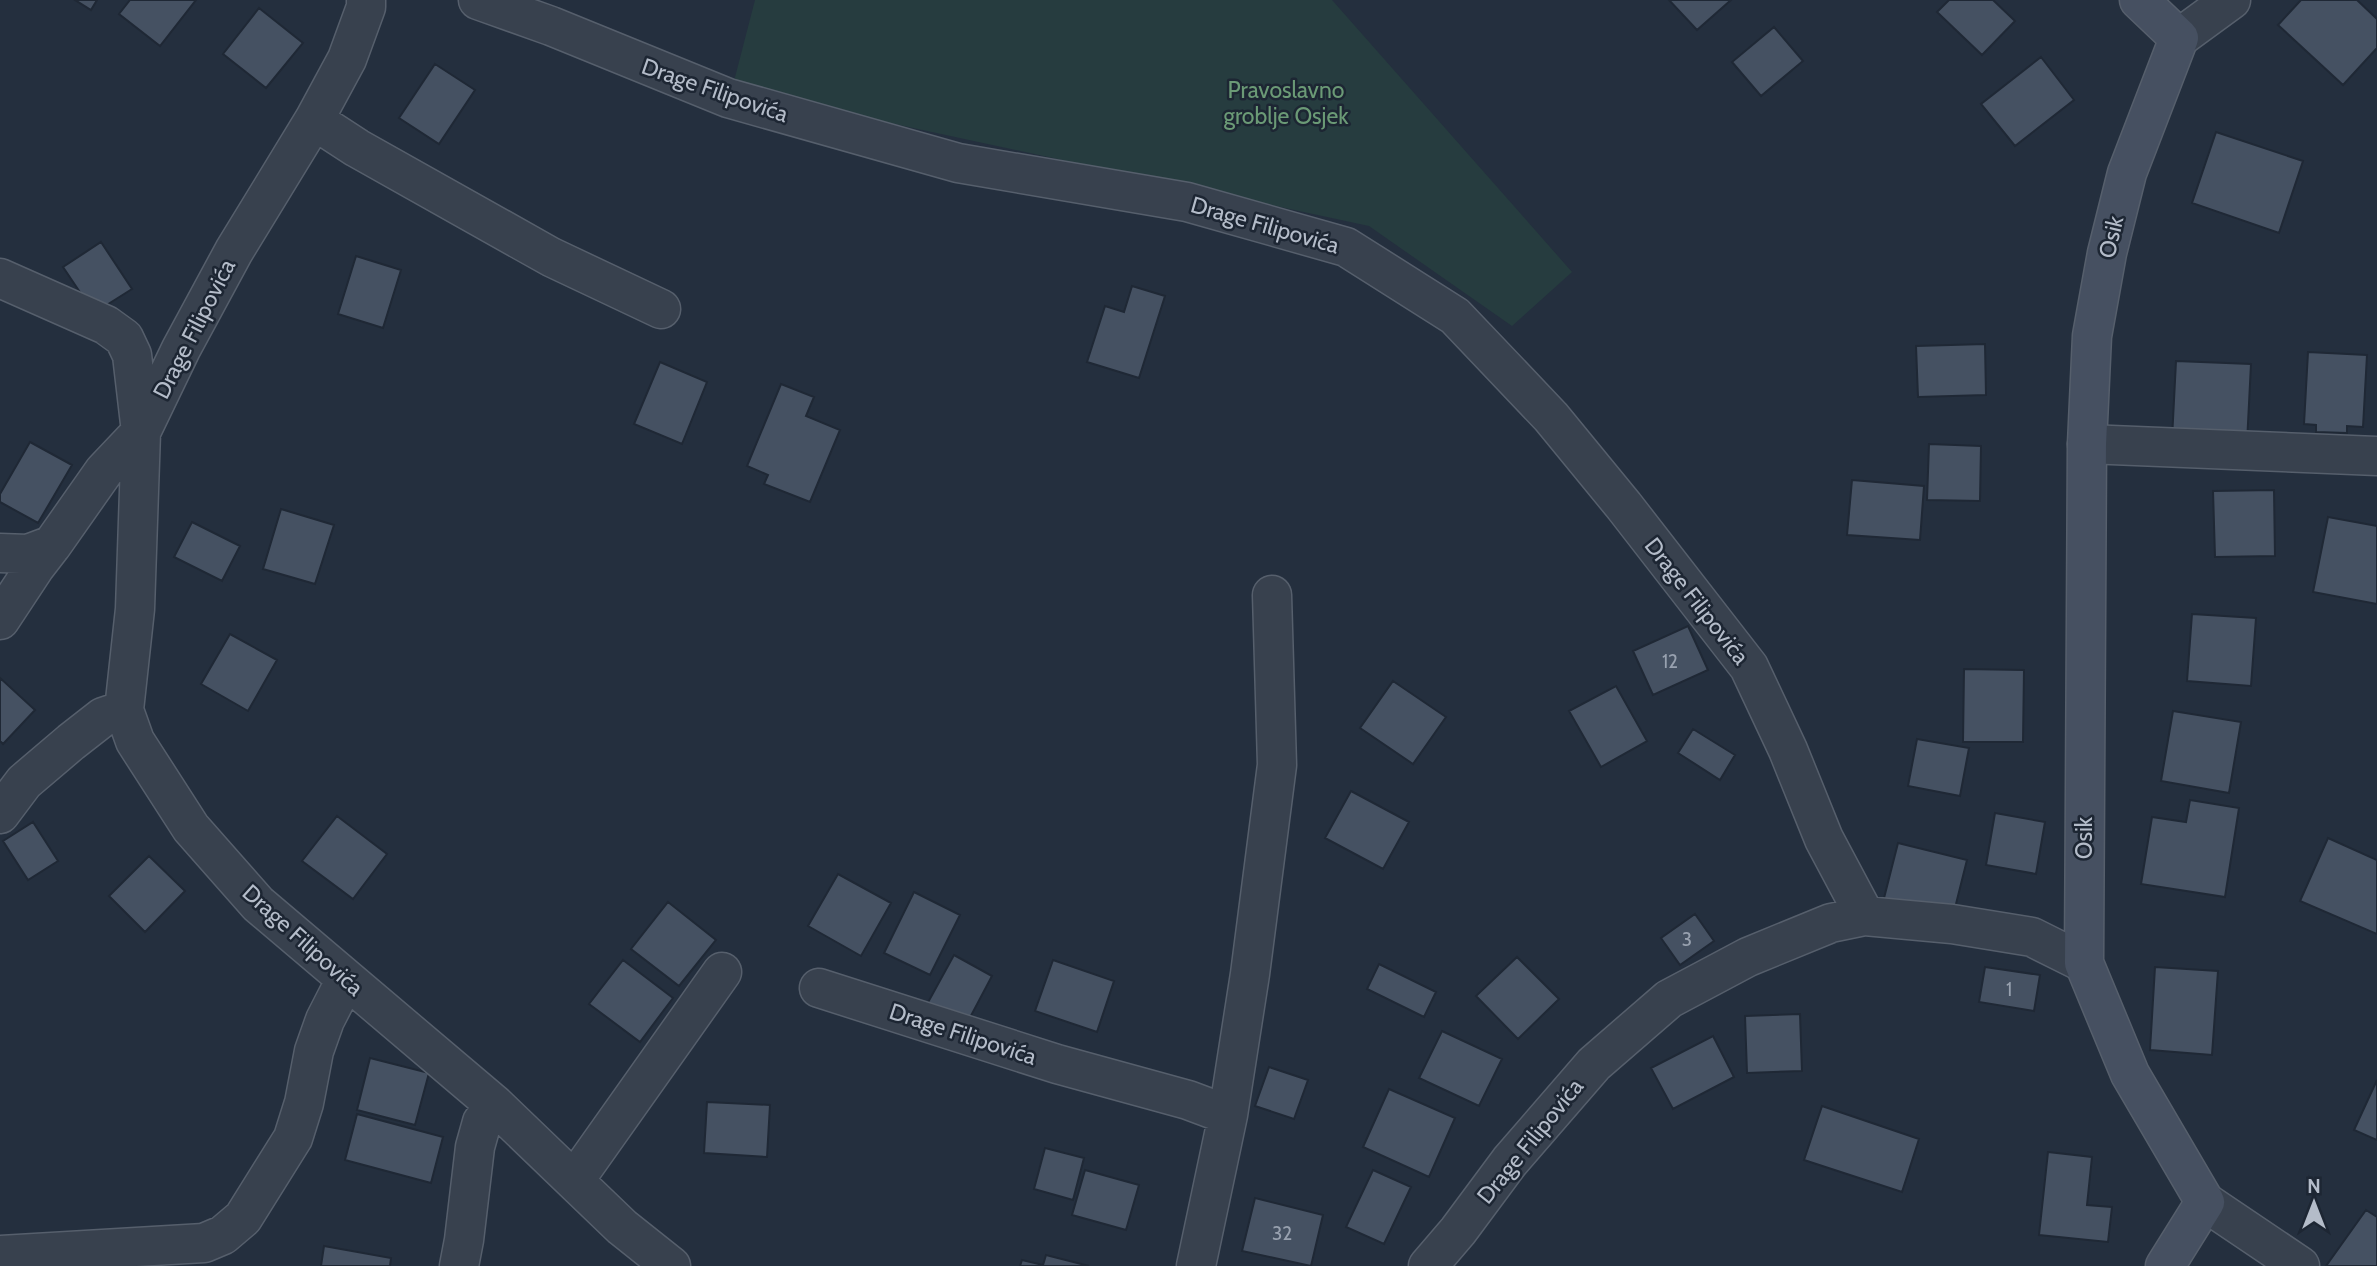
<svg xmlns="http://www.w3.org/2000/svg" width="2377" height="1266" font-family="Cabin,sans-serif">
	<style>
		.green { fill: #263c3f }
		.building { fill: #455162; stroke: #1f2835; stroke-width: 2 }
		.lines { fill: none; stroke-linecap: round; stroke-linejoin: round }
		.minor-casing { stroke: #565f6c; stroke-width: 41 }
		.secondary-casing { stroke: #565f6c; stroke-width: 41 }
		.minor { stroke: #38414e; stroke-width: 38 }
		.secondary { stroke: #465061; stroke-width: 38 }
		.labels { text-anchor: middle; stroke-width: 5; stroke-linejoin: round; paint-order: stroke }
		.number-label { font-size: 19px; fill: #98a1af }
		.street-label { font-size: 23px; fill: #b4bcc9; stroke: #1d2633 }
		.park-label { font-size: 23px; fill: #6b9a76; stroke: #1d2633 }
	</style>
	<rect width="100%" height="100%" fill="#242f3e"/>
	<path class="green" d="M755,0h577l240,272 -60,54 -143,-100 -637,-137z"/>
	<path class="building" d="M75,0h22l-6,10z
		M130,0h66l-36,46 -41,-32z
		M1669,0h62l-34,30z
		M1949,0h44l22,21 -33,34 -45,-43z
		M2301,0h56l20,19v29l-34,37 -65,-60z
		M259,8l44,35 -37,45 -43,-34z
		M1774,27l29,34 -42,35 -29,-34z
		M2041,57l33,43 -59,46 -34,-42z
		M435,64l40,26 -36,54 -40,-26z
		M2216,132l87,29 -24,72 -87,-30z
		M101,242l31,47 -38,24 -31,-46z
		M356,256l45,14 -18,58 -45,-14z
		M1132,286l33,10 -26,82 -52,-16 18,-56 19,6z
		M1985,344l1,51 -68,2 -2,-51z
		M2308,352l59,3 -4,72 -16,-1v7l-31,-1v-7l-12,-1z
		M2176,361l75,3 -4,79 -75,-4z
		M660,362l47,20 -25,62 -48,-20z
		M781,384l33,13 -8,19 34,14 -30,72 -46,-18 4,-9 -21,-9z
		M30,442l42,23 -34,58 -38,-21v-8z
		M1929,444l52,2 -1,55 -53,-1z
		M1852,480l72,6 -4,54 -73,-5z
		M2274,490l1,66 -60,1 -2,-66z
		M281,509l53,16 -19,59 -52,-15z
		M2328,517l49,9v78l-64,-12z
		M192,522l48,24 -18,35 -48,-24z
		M2192,614l64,4 -5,68 -64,-5z
		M1688,626l20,44 -55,25 -20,-44z
		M230,634l47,26 -29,51 -47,-27z
		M1964,669l60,1 -1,72h-60z
		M0,678l35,32 -32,34 -3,-3z
		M1393,681l53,36 -33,47 -53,-36z
		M1616,686l31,55 -46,26 -32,-56z
		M2173,711l68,11 -12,71 -68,-12z
		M1693,729l42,26 -15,25 -42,-27z
		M1917,739l52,9 -9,48 -52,-10z
		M1351,791l58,31 -26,47 -58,-31z
		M2190,800l49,8 -14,89 -84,-13 11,-67 34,5z
		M1995,813l50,9 -9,52 -50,-9z
		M337,816l50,38 -34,45 -51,-38z
		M33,822l25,39 -30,19 -25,-39z
		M2328,838l49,22v74l-77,-33z
		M1898,843l69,17 -15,60 -69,-18z
		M149,856l36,35 -40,41 -36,-36z
		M838,874l53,29 -30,53 -53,-30z
		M914,892l46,23 -30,60 -46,-22z
		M668,902l48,38 -37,46 -48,-37z
		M1695,914l19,27 -34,24 -19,-27z
		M954,955l38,21 -27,51 -39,-21z
		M1517,957l42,42 -41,40 -42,-43z
		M623,960l50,38 -33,44 -51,-38z
		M1053,960l61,21 -17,51 -62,-21z
		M1379,964l57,28 -12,25 -57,-28z
		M1985,967l55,8 -6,36 -55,-9z
		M2155,967l63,4 -6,84 -62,-5z
		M1800,1014l2,57 -55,2 -2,-57z
		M1442,1031l60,28 -23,47 -60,-28z
		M1713,1036l21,41 -61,32 -22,-41z
		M370,1058l59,15 -14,52 -58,-15z
		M1269,1067l39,13 -14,39 -39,-13z
		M2377,1080v60l-23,-10z
		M1389,1089l66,29 -26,59 -66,-30z
		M707,1102l63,3 -3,52 -63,-4z
		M1822,1106l97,33 -17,53 -98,-32z
		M357,1114l86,23 -12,46 -86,-23z
		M1045,1148l39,10 -11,42 -39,-11z
		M2048,1152l44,5 -5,48 25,2 -4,35 -69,-7z
		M1085,1170l54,15 -13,45 -54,-15z
		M1373,1170l38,17 -27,57 -38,-17z
		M1255,1198l68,17 -12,51 -69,-15z
		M2366,1210l11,7v49h-51z
		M324,1246l67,12 -1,8h-69z
		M1046,1255l43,11h-69l2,-6 21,5z"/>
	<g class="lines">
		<g class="minor-casing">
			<path id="minor" d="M366,0v7l-19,52 -33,61 -80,131 -53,98 -40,83 -6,177 -11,101 11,31 56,87 67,76 237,201 127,122 49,39
				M478,0l73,26 177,72 230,65 229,39 159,45 109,69 96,101 73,89 125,161 39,83 36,89 41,77
				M2179,38l52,-38
				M314,120l43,28 194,109 110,52
				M0,278l106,47 18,13 8,17 9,77 -37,39 -52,74 -24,9 -28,-1
				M2087,444l290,12
				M0,620l35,-53 17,-22
				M0,814l24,-32 47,-40 32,-25 21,-7
				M819,988l238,76 131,36 40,15
				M574,1181l148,-209
				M2205,1202l95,64
				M0,1255l204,-12 19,-8 20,-17 50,-80 11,-35 10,-52 11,-31 21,-41
				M459,1266l5,-26 11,-93 7,-25 13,-17
				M1196,1266l32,-151 22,-141 27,-209 -5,-170
				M1428,1266l30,-35 52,-70 84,-97 75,-65 79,-42 83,-34 34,-7 87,8 80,13 52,26"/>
		</g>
		<g class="secondary-casing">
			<path id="secondary" d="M2139,0l40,38 -52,135 -20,80 -15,83 -5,108 -3,519 46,111 75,128 -40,64"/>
		</g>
		<use href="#minor" class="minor"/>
		<use href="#secondary" class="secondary"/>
	</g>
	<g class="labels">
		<g class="number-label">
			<text x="1670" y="668">12</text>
			<text x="1687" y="946">3</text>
			<text x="2009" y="996">1</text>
			<text x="1282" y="1240">32</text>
		</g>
		<g class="street-label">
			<text transform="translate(715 90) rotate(19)" y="8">Drage Filipovića</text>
			<text transform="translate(1265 225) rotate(16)" y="8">Drage Filipovića</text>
			<text transform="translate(2111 237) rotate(-77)" y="8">Osik</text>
			<text transform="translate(194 329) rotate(-63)" y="8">Drage Filipovića</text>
			<text transform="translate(1697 601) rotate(52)" y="8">Drage Filipovića</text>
			<text transform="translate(2084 838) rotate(-90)" y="8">Osik</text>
			<text transform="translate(303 940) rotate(42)" y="8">Drage Filipovića</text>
			<text transform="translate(963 1034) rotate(18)" y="8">Drage Filipovića</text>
			<text transform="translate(1530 1141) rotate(-51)" y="8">Drage Filipovića</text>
		</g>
		<g class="park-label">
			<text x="1286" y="98">Pravoslavno<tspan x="1286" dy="26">groblje Osjek</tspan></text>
		</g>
	</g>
	<g transform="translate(2314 1203)" stroke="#1d2633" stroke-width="5" paint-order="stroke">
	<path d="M0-5L12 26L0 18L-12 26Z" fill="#b4bcc9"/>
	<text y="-10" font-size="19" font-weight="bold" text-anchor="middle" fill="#b4bcc9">N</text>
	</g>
</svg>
